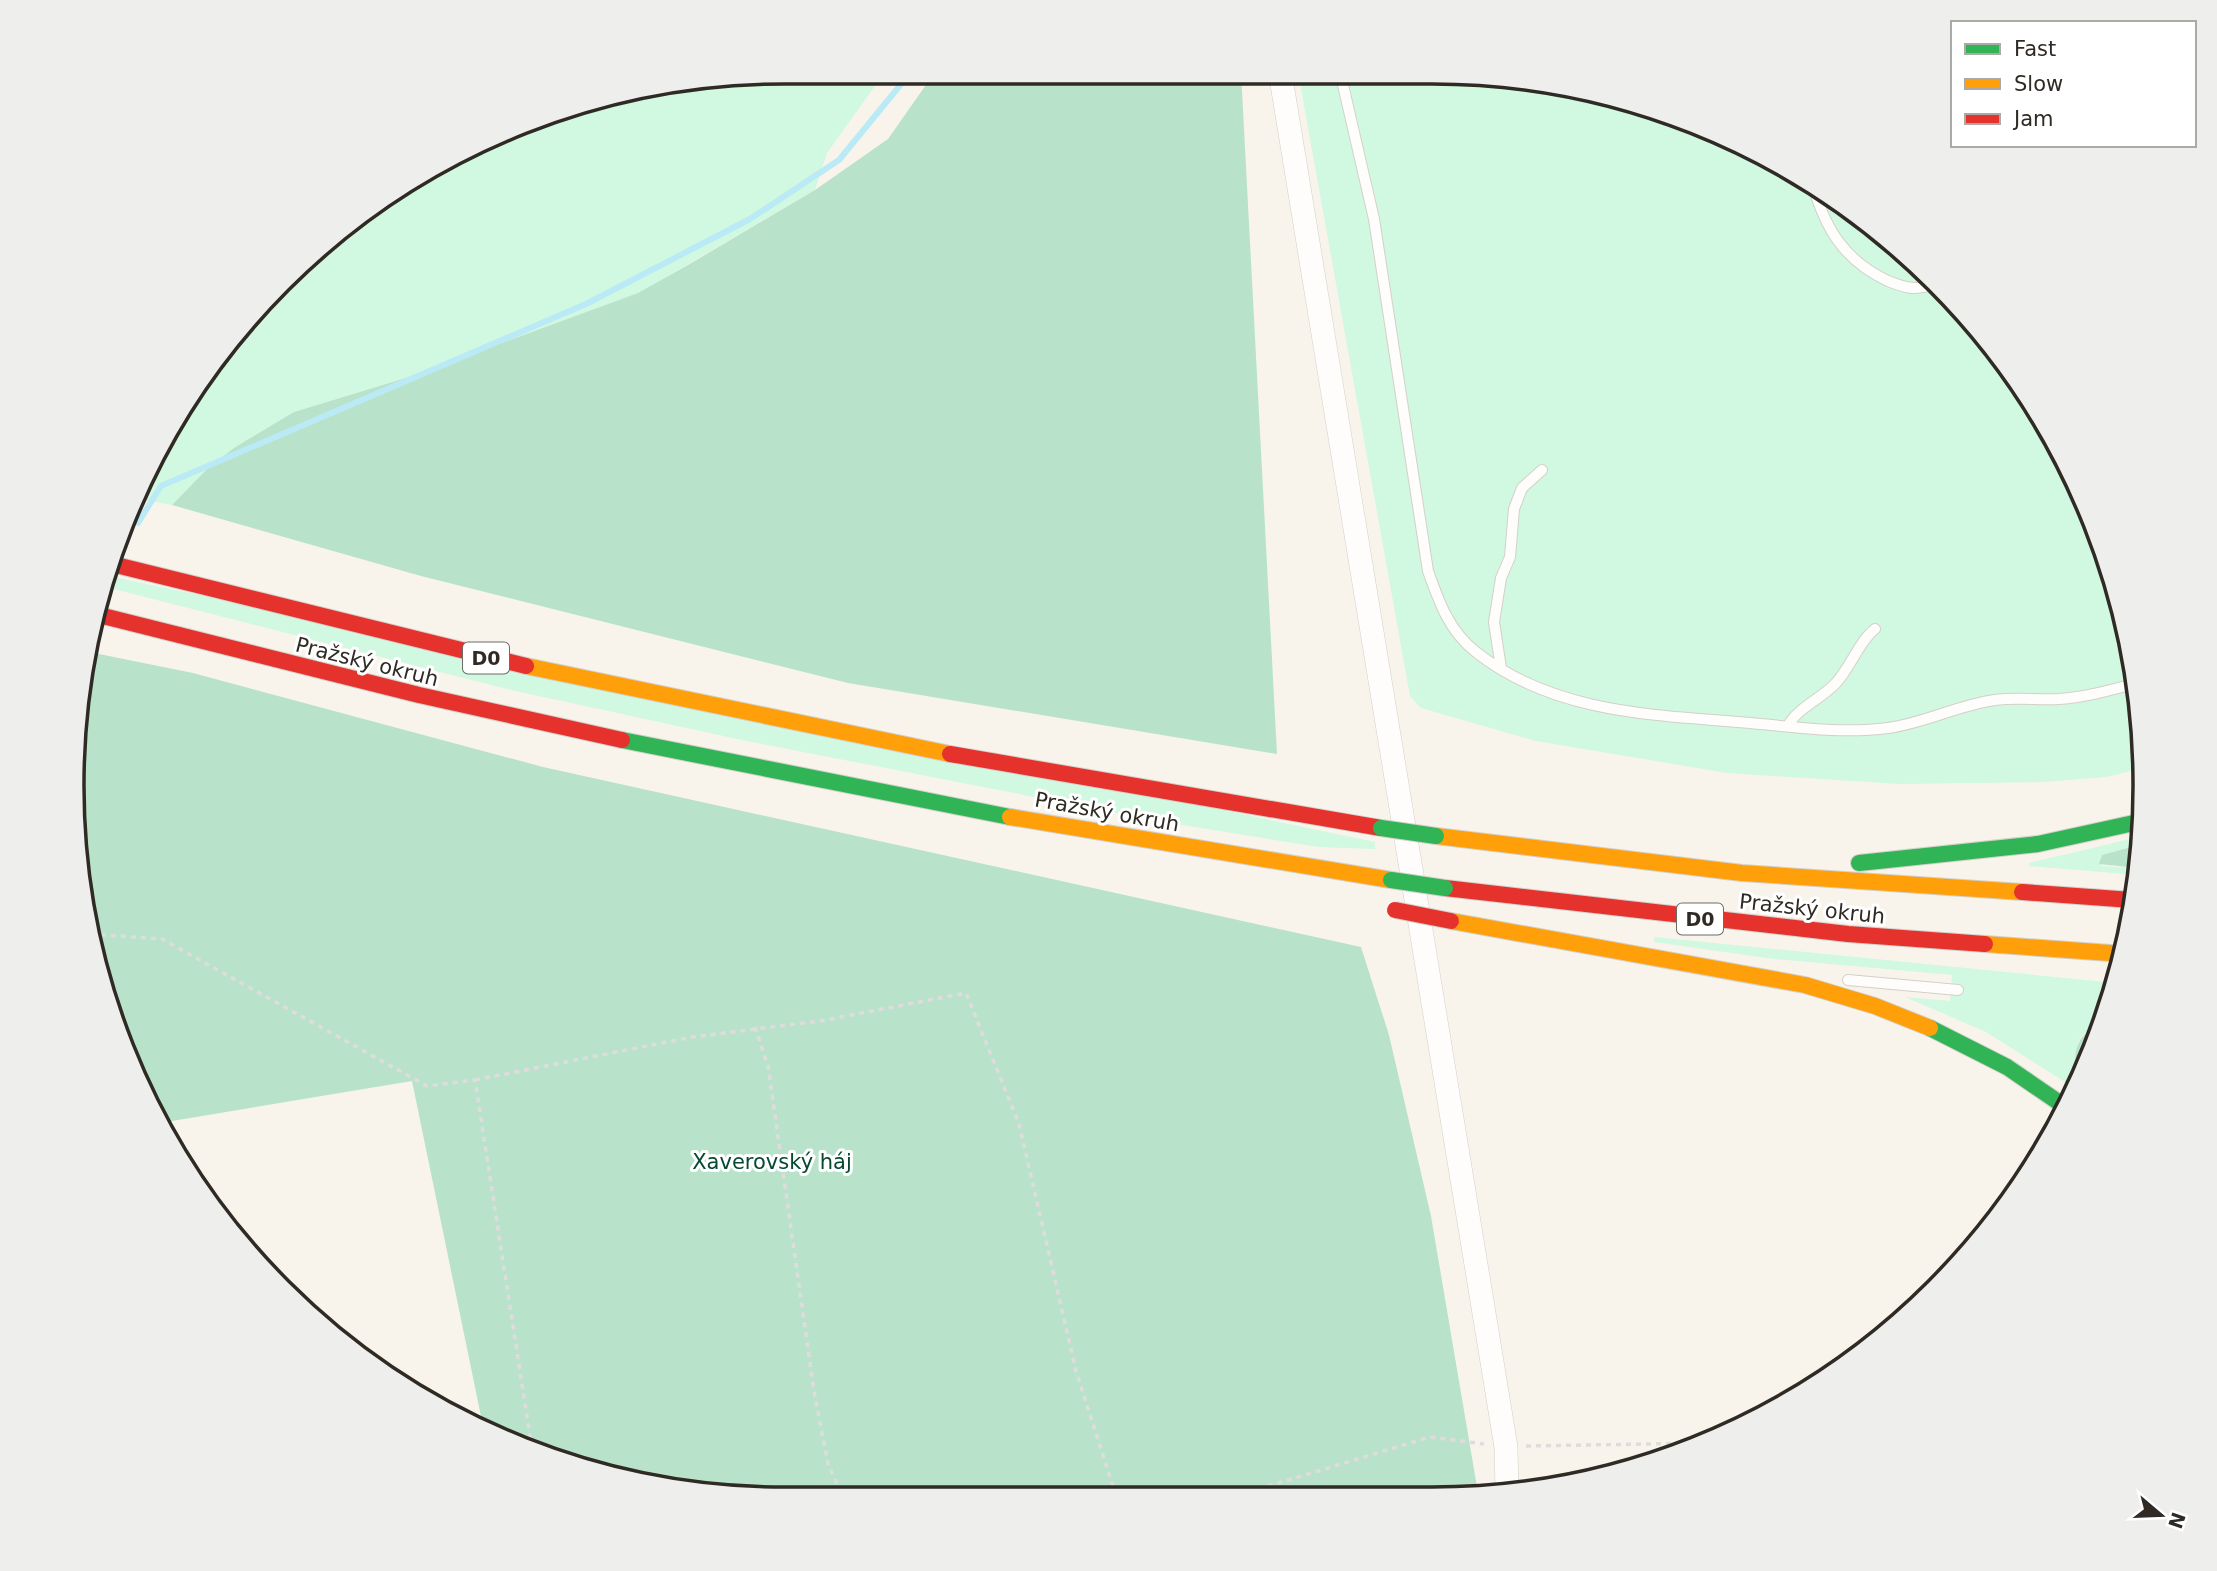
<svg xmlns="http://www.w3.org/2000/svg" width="2217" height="1571" font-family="'DejaVu Sans',sans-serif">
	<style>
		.green { fill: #d1f8e0 }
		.forest { fill: #b9e2ca }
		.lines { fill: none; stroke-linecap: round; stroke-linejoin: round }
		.stream { stroke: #baeaf6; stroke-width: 6 }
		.lane-casing { stroke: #d4d0c8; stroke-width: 12 }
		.street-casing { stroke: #d4d0c8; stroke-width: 24 }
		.fast-casing { stroke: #d3d1cc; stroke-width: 18 }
		.slow-casing { stroke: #d3d1cc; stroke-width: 18 }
		.jam-casing { stroke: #d3d1cc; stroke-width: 18 }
		.path { stroke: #dedddb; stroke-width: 3.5; stroke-dasharray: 5 5; stroke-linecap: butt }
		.lane { stroke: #fefdfc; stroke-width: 10 }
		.street { stroke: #fefdfc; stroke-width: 23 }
		.fast { stroke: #30b455; stroke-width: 16 }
		.slow { stroke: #ff9f0a; stroke-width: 16 }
		.jam { stroke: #e5322d; stroke-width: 16 }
		.fast-bridge-casing { stroke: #d3d1cc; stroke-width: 18; stroke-linecap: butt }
		.jam-bridge-casing { stroke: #d3d1cc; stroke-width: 18; stroke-linecap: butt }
		.fast-bridge { stroke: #30b455; stroke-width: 16 }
		.jam-bridge { stroke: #e5322d; stroke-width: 16 }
		.labels { text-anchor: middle; stroke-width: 6; stroke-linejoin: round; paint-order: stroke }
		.shield { fill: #fff; stroke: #6d6b66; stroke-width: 2 }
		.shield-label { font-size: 19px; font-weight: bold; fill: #2f2b24 }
		.street-label { font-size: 21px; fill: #2f2b24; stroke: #fff }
		.park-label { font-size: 21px; fill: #064931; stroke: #fff }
		.rim { fill: none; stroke: #2f2b24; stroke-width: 3.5 }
	</style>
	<rect width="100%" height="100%" fill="#f8f4ec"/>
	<path class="green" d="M785,72h100l-58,81 -12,37 -176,103 -230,84 -115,35 -87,57 -35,36 -38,-7 58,-109 57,-74 140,-123 123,-66 88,-30z
		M1298,72h134l139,14 133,40 85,42 113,81 66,66 81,113 58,128 32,136 3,76 -35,9 -63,5 -145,2 -172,-11 -191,-32 -115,-33 -11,-12z
		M109,576l1266,266v7l-57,-2 -166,-27 -410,-80 -231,-50 -405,-103z
		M2143,836l-1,8 -40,11 -1,11 37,2 -1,7 -108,-9v-3z
		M1654,937l462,46 -17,44c-37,8 -15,42 -23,62l-90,-57 -81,-35 45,4 2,-26 -178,-16 -120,-17z"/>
	<path class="forest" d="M935,72h306l36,682 -429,-71 -427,-107 -249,-71 35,-36 27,-21 60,-36 115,-35 229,-84 50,-28 127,-75 73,-51z
		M89,652l104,21 350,94 818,180 28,88 42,181 47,277 -739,5 -138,-23 -117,-44 -72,-350 -252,42 -15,-22 -35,-86 -32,-136v-187z
		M2142,844l-4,24 -39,-4 3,-9z
		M2099,1027l-19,51c-10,-19 -4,-46 19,-51z"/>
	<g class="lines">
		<path class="stream" d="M138,523l23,-37 425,-182 164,-85 89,-59 72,-88"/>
		<g class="lane-casing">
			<path id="lane" d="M1340,72l34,147 54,352c11,31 21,60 48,81 78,62 180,63 274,71 45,4 92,11 138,5 37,-5 70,-23 107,-28 21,-3 43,0 64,-1 27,-2 52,-9 78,-16
				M1813,185c12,44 32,76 75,96 15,6 27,10 43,4
				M306,265l2,-1
				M1501,668l-7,-46 7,-44 9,-21 4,-48 8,-21 20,-18
				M1788,726c8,-17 33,-27 48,-43 14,-15 24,-43 39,-54
				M1848,980l110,10"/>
		</g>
		<g class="street-casing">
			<path id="street" d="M1280,72l226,1375 1,46"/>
		</g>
		<g class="fast-casing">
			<path id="fast" d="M622,740l388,77
				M1859,863l179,-19 105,-23
				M1930,1028l77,39 60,41"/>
		</g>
		<g class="slow-casing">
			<path id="slow" d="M526,666l424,88
				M1010,817l381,63
				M1436,836l306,37 280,19
				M1451,921l354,64 70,21 55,22
				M1985,944l139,10"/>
		</g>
		<g class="jam-casing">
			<path id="jam" d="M112,564l414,102
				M99,615l320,80 203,45
				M950,754l431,74
				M1445,888l403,46 137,10
				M2022,892l110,8"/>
		</g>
		<path class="path" d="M91,934l71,5 265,147 48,-6 57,369
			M755,1027l13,39 46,325 14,73 15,33
			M475,1080l217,-43 128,-16 146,-28 53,131 57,247 40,125
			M1526,1446l179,-3
			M1239,1495l191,-58 54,7"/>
		<use href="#lane" class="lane"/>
		<use href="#street" class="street"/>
		<use href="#fast" class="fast"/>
		<use href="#slow" class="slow"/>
		<use href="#jam" class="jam"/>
		<g class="fast-bridge-casing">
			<path id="fast-bridge" d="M1381,828l55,8
				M1391,880l54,8"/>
		</g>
		<g class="jam-bridge-casing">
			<path id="jam-bridge" d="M1395,910l56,11"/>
		</g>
		<use href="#fast-bridge" class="fast-bridge"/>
		<use href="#jam-bridge" class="jam-bridge"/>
	</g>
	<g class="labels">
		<g class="shield">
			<rect x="463" y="642.5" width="46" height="31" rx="5"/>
			<rect x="1677" y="903.5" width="46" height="31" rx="5"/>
		</g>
		<g class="shield-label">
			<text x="486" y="665">D0</text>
			<text x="1700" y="926">D0</text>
		</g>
		<g class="street-label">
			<text transform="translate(367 662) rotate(14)" y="7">Pražský okruh</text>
			<text transform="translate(1107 812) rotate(10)" y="7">Pražský okruh</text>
			<text transform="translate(1812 909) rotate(6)" y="7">Pražský okruh</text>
		</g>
		<g class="park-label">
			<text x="772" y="1169">Xaverovský háj</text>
		</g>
	</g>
	<path d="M0 0H2217V1571H0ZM785 84H1432A701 701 0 0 1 2133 785V786A701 701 0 0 1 1432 1487H785A701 701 0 0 1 84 786V785A701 701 0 0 1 785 84Z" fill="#eeeeed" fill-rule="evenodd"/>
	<path class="rim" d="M785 84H1432A701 701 0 0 1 2133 785V786A701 701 0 0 1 1432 1487H785A701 701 0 0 1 84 786V785A701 701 0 0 1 785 84Z"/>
	<rect x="1951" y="21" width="245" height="126" fill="#ffffff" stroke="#acaaa7" stroke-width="2"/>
	<rect x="1965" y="44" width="35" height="10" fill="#30b455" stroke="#acaaa7" stroke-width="2"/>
	<text x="2014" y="56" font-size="21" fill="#2f2b24">Fast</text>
	<rect x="1965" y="79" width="35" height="10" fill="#ff9f0a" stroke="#acaaa7" stroke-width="2"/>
	<text x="2014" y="91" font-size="21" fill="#2f2b24">Slow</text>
	<rect x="1965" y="114" width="35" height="10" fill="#e5322d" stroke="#acaaa7" stroke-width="2"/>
	<text x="2014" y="126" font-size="21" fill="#2f2b24">Jam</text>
	<g transform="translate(2161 1515) rotate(109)" stroke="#ffffff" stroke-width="5" paint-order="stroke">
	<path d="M0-5L12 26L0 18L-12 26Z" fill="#2f2b24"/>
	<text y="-10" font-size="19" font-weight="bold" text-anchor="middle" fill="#2f2b24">N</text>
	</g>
</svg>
